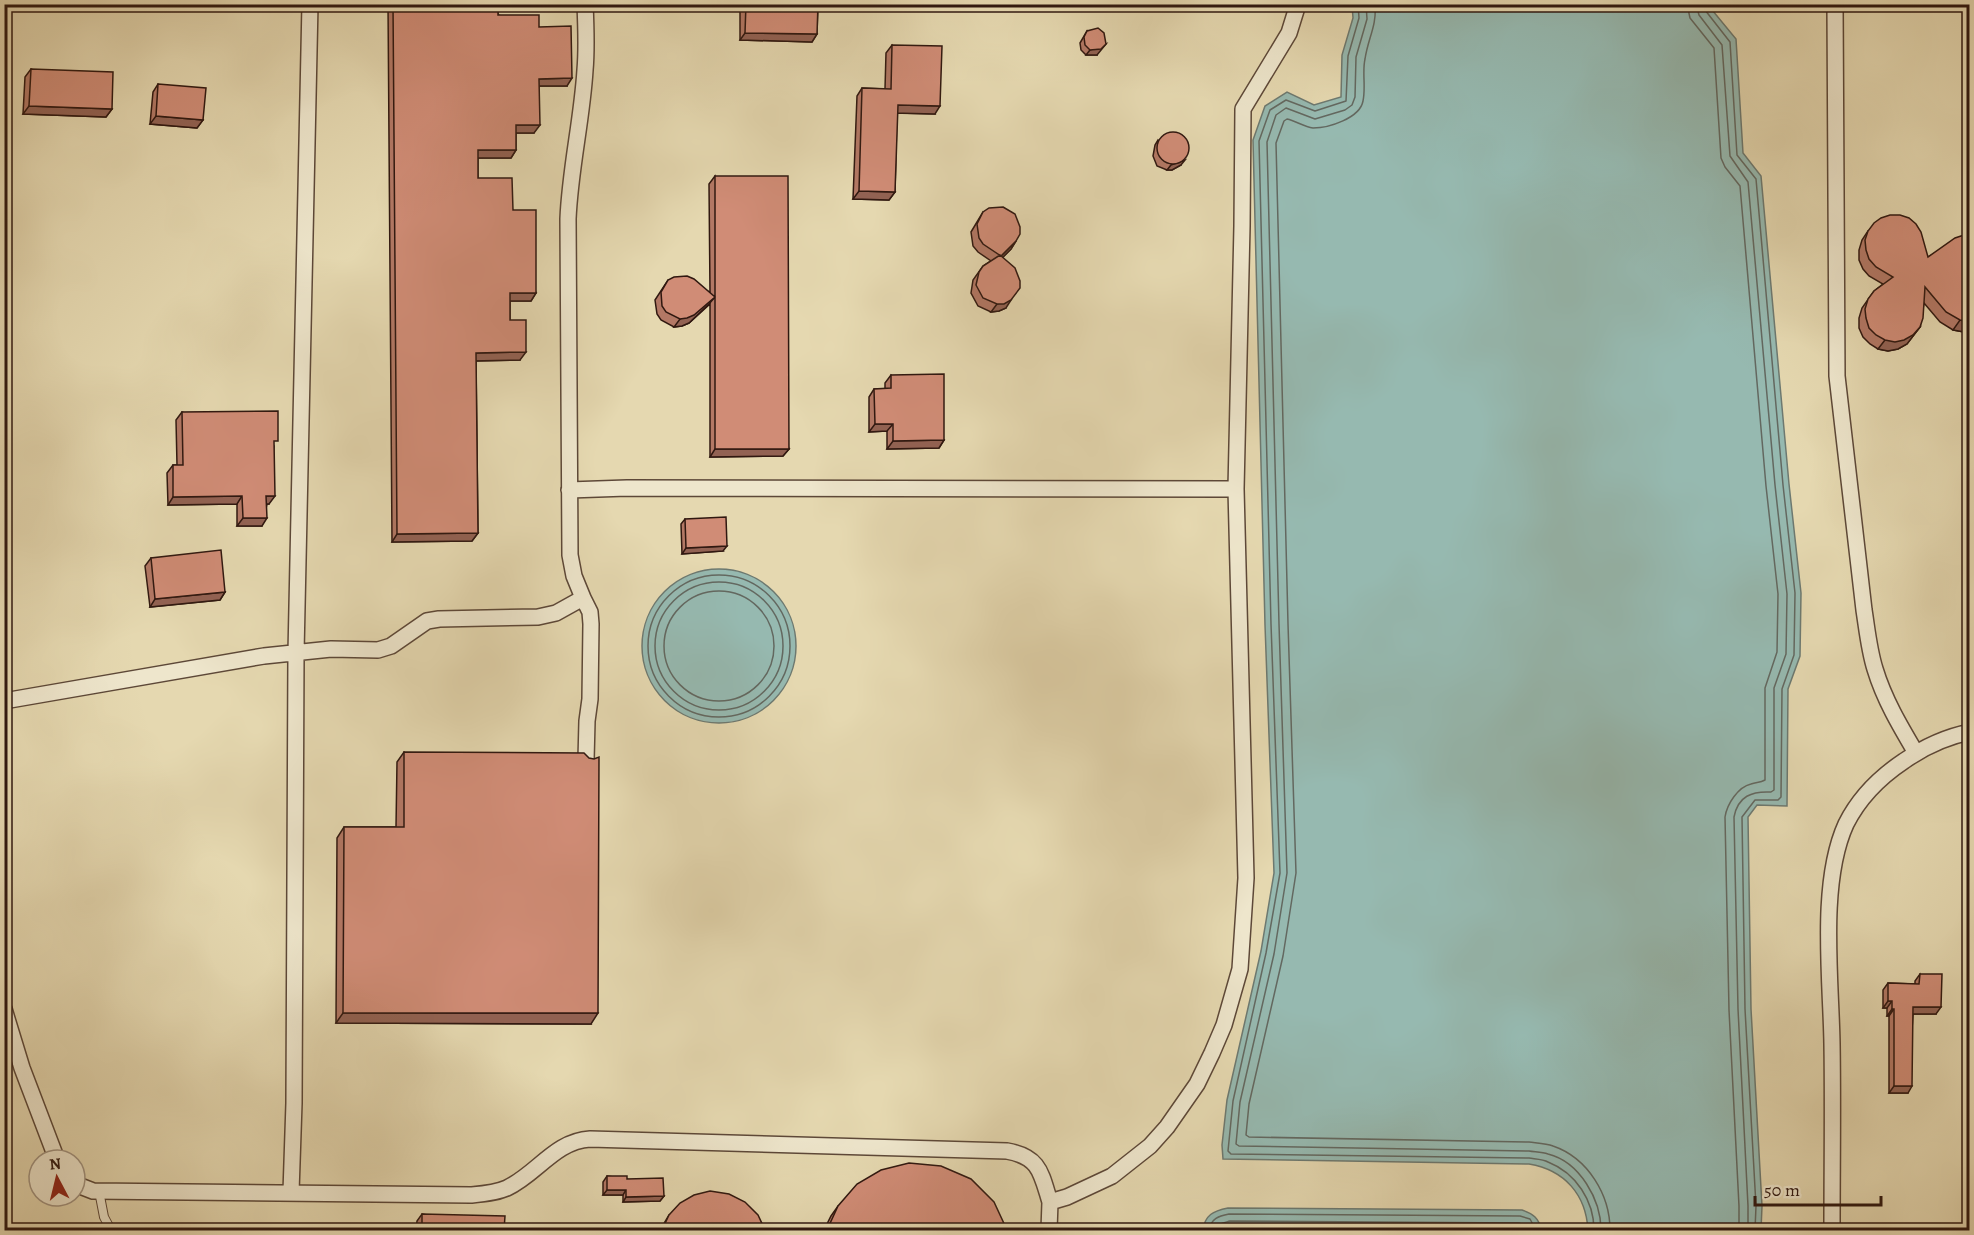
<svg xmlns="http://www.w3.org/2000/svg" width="1974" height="1235" font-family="Alegreya,serif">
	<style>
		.water { fill: #96b9b0; stroke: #6d7970; stroke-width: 1.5 }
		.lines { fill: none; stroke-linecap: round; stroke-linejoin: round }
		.shore { stroke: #636860; stroke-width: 1.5 }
		.lane-casing { stroke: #5d4838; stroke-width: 10 }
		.street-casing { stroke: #5d4838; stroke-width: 18 }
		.lane { stroke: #eee6cc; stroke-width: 8 }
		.street { stroke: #eee6cc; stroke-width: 15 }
		.wall { fill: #b37865; stroke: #301810; stroke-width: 1.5 }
		.shaded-wall { fill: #926253; stroke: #301810; stroke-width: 1.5 }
		.building { fill: #d08c76; stroke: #301810; stroke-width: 1.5 }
	</style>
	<rect width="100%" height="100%" fill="#e5d8b0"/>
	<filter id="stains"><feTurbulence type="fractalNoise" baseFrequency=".00333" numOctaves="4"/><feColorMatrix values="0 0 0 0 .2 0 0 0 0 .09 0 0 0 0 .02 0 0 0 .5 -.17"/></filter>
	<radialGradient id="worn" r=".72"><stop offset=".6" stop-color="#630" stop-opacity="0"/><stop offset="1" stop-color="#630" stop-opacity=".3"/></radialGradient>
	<path class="water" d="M1352,5h356l28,34 7,114 18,23 28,308 12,109 -1,63 -12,33 -1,117 -30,-1 -9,12 3,192 11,197 -1,24h-173c-2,-35 -23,-60 -59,-66l-306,-5 -1,-14 5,-45 34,-149 13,-78 -9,-248 -12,-485 12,-34 22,-14 27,13 27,-8 1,-42 11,-37z
		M642 646a77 77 0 1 1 154 0a77 77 0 1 1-154 0Z
		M1228,1208l294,2c12,4 16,8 20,20h-339c2,-15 10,-19 25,-22z"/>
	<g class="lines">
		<path class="shore" d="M1358,4l1,14 -11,38 -2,45 -31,10 -29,-11 -16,10 -11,31 12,483 9,249 -14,80 -33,148 -5,50 3,3 298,4c6,1 14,1 19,4 28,11 46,39 46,68
			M1366,4l1,15 -11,38 -1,40 -3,8 -7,5 -30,9 -29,-11 -10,7 -9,27 12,482 8,249 -13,81 -34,148 -4,42 3,2 290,5c6,1 13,1 19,3 32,8 53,46 53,76
			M1375,4c2,22 -7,34 -10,55 -3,13 1,28 -2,42 -3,17 -34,27 -50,27 -9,-1 -17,-7 -26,-9l-3,2 -8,22 12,481 8,249 -13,83 -34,148 -3,31 3,2 280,5c8,1 17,1 24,4 35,12 57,49 57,84
			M1687,4l3,14 24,30 7,110 4,9 15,19 26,300 12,108 -1,58 -12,36v92c-5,3 -8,2 -14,4 -13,3 -24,20 -26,33l4,193 10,196v24
			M1696,4l3,11 23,30 8,111 18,26 27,303 12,109 -1,60 -12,34v102l-3,2c-19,-1 -33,4 -37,25l4,192 10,197v24
			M1704,4l1,6 25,32 7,113 19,24 27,306 12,108 -1,62 -12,34 -1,108 -3,3h-23l-13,17 3,192 11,197 -1,24
			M648 646a71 71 0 1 1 142 0a71 71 0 1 1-142 0Z
			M655 646a64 64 0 1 1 128 0a64 64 0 1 1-128 0Z
			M664 646a55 55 0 1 1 110 0a55 55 0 1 1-110 0Z
			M1209,1230c2,-11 9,-14 20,-16l291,2 10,3 6,11
			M1216,1230c2,-7 7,-7 14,-9l289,2 6,3 3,4"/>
		<g class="lane-casing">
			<path id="lane" d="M99,1191l5,26 7,13"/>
		</g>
		<g class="street-casing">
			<path id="street" d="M1835,4l2,372 27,234c3,19 5,40 11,59 9,30 25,57 41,84
				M569,490l58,-2 609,1
				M583,598l7,14 1,12 -1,75 -3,22 -1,39
				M4,701l260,-45 67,-7 47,1 13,-4 36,-25 12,-2 99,-2 18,-4 27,-15 -9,-22 -4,-21 -2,-336c2,-50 14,-99 17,-149 2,-22 1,-44 0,-66
				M4,1009l18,59 35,92
				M75,1184l18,7 378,4c12,-1 25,-2 36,-7 30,-14 48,-47 83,-49l417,12c33,6 34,22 43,51l17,-5 45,-21 38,-30 17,-19 30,-43 15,-31 12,-28 16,-56 6,-91 -10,-389 6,-263 1,-117 46,-76 9,-29
				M291,1192l3,-89 2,-450 14,-649
				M1049,1230l1,-28
				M1832,1230c0,-62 1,-124 0,-186 -1,-65 -13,-161 14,-220 13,-26 34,-47 58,-63 20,-14 41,-24 66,-29"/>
		</g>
		<use href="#lane" class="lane"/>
		<use href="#street" class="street"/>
	</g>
	<path class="wall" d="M388,4h110v11l41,12 28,59h-28l-5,47h-18v17l-5,8h-33v20l35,32 23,83 -5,8h-21v19l10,40 -44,1 2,172 -6,8 -80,1z
		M740,4h78l-1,30 -5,8 -72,-2z
		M1087,31l10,24h-11l-5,-5 -1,-7z
		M892,45l43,69 -38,-1 -2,79 -6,8 -36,-1 4,-103 5,-8 23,1 1,-36z
		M31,69l81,40 -6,8 -83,-3 2,-37z
		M158,84l45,36 -6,8 -47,-4 3,-32z
		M1158,140l23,25 -9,5h-5l-10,-4 -4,-10 2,-11z
		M715,176l74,273 -6,7 -73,1v-153l-21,19 -7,3 -8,1 -13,-7 -4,-6 -2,-14 13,-20 42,12 -1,-108z
		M983,212l33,29 -5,8 -9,9 4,50 -7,3 -8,1 -13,-6 -7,-13 2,-13 10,-14 8,-5 -13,-9 -5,-6 -2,-14z
		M1868,231l60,26 42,-24v100l-17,-3 -13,-8 -16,-19 -4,24 -13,17 -9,5 -10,2 -10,-2 -8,-5 -7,-7 -4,-9v-10l3,-10 12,-17 9,-7 -14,-8 -6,-7 -4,-9v-10l3,-10z
		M891,375l53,65 -5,8 -52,1v-18l-18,1v-35l5,-8h11v-6z
		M182,412l92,34 -5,58h-2l-5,22h-25v-22l-69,1 -1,-32 6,-8h4l-1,-45z
		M685,519l38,32 -41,3 -1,-30z
		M151,558l74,34 -5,8 -70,7 -5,-41z
		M404,752l187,272 -255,-1 1,-185 7,-11h52l1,-65z
		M1920,974l16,40h-23l-5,79h-19v-77h-2v-8h-4v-18l5,-7 27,1v-3z
		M607,1176l20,3 37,17 -4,5 -37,1v-7h-20v-13z
		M838,1206l169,24h-183l7,-14z
		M422,1214l82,16h-88l1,-9z
		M669,1215l96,15h-105z"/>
	<path class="shaded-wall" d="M745,33l72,1 -5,8 -72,-2z
		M1106,44l-9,11h-11l4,-5z
		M572,78l-5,8h-33l5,-7z
		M898,105l42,1 -5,8 -43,-1z
		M29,106l83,3 -6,8 -83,-3z
		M156,116l47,4 -6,8 -47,-4z
		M516,125h24l-6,8h-24z
		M478,150h38l-5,8h-39z
		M1185,160l-4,5 -9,5h-5l4,-5z
		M859,191l36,1 -6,8 -36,-1z
		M1016,241l-5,8 -15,15 5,-8z
		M510,293h26l-5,8h-26z
		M715,297l-6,7 -20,19 -7,3 -8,1 6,-8z
		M1011,300l-5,8 -7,3 -8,1 6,-8z
		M1960,320l10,2v11l-17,-3z
		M1920,327l-13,17 -9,5 -10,2 -10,-2 7,-9z
		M526,352l-6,8 -49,1 5,-8z
		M875,424h18l-6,7 -18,1z
		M944,440l-5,8 -52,1 6,-8z
		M715,449h74l-6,7 -73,1z
		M242,496l-5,8 -69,1 5,-8z
		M266,496h9l-6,8h-8z
		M243,518h24l-5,8h-25z
		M478,533l-6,8 -80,1 5,-8z
		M727,546l-4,5 -41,3 4,-6z
		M225,592l-5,8 -70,7 5,-8z
		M1888,1001h4l-5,7h-4z
		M1913,1007h28l-5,7h-28z
		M1892,1009h2l-5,7h-2z
		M343,1013h255l-7,11 -255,-1z
		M1894,1086h18l-4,7h-19z
		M607,1190h19l-3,5h-20z
		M664,1196l-4,5 -37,1 3,-5z"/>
	<path class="building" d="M393,4h105v11h41v12l32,-1 1,52 -33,1 1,46h-24v25h-38v28h34l1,32h23v83h-26v27h16v32l-50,1 2,180 -81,1z
		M746,4h72l-1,30 -72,-1z
		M1098,28l6,5 2,11 -5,5 -11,1 -5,-5 -1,-8 3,-6z
		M892,45l50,1 -2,60 -42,-1 -3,87 -36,-1 3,-103 29,1z
		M31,69l82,3 -1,37 -83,-3z
		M158,84l48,4 -3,32 -47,-4z
		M1157 148a16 16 0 1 1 32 0a16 16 0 1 1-32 0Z
		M715,176h73l1,273h-74z
		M1003,207l12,7 5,13v7l-4,7 -15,15 -18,-12 -4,-6 -2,-14 6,-12 6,-4z
		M1890,215h10l9,3 7,6 5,8 7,25 27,-19 15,-5v89l-10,-2 -14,-8 -21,-25 -2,31 -3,9 -7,8 -9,5 -9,2 -10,-2 -9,-5 -7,-7 -3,-10 -1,-9 3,-10 6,-8 19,-14 -17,-10 -7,-8 -3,-9 -1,-10 3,-9 6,-8 7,-5z
		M1000,255l15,13 5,13v7l-9,12 -7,4h-7l-14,-6 -7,-13 3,-13 4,-6z
		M687,276l7,3 21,18 -21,18 -7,3 -7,1 -14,-7 -4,-6 -1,-14 7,-12 6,-3z
		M944,374v66l-51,1v-17h-18l-1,-35 17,-1v-13z
		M278,411v30h-4l1,55h-9l1,22h-24l-1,-22 -69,1v-32h10l-1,-53z
		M726,517l1,29 -41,2 -1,-29z
		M221,550l4,42 -70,7 -4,-41z
		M404,752l180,1 5,5 5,1 5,-2 -1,256h-255l1,-186h60z
		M1920,974h22l-1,33h-28l-1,79h-18v-77h-2v-8h-4v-18l31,1z
		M909,1163l32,3 30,13 23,23 13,28h-180l11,-24 19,-22 24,-14z
		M607,1176h20v3l36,-1 1,18 -38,1v-7h-19z
		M710,1191l19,3 16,8 13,13 7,15h-103l7,-15 11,-12 14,-8z
		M422,1214l83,2 -1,14h-82z"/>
	<rect width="1974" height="1235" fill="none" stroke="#e5d8b0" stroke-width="24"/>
	<rect x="6" y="6" width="1962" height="1223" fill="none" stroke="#301810" stroke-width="3"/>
	<rect x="12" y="12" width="1950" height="1211" fill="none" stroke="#301810" stroke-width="1.5"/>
	<g transform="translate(57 1178) rotate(353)"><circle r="28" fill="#eee6cc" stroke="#a29481" stroke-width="1.5"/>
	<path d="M0-4.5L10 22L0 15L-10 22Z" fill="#8f2418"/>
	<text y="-9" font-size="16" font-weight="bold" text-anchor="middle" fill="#301810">N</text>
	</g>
	<path d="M1755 1196v9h126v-9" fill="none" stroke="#301810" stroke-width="3"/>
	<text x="1764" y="1196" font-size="18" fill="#301810" stroke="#eee6cc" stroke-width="4.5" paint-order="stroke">50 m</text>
	<rect width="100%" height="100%" filter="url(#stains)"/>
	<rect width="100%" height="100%" fill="url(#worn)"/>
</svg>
